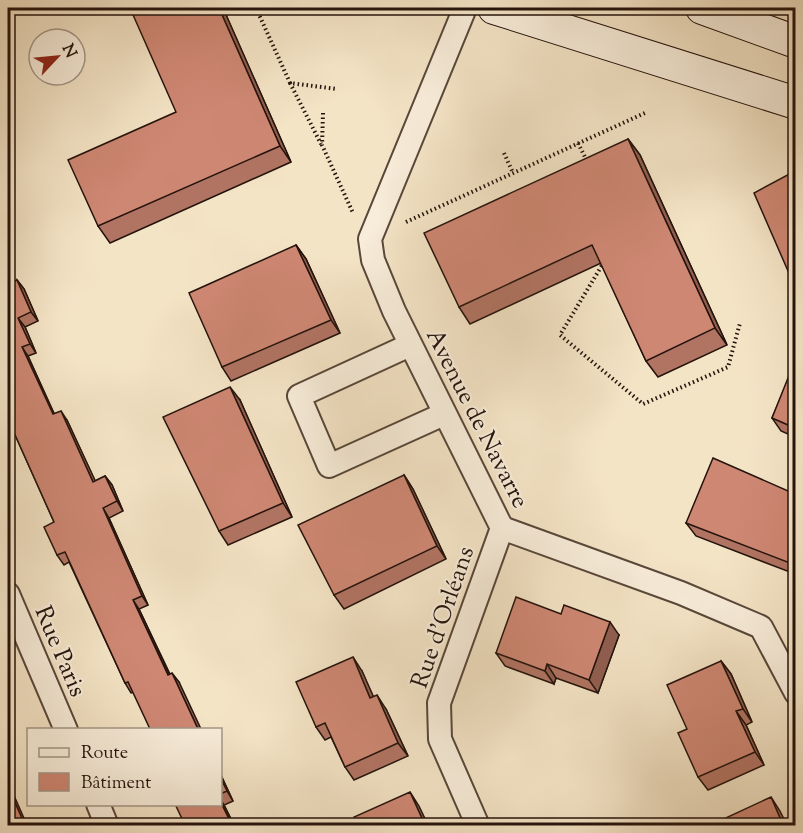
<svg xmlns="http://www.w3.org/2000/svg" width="803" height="833" font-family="'Sorts Mill Goudy',serif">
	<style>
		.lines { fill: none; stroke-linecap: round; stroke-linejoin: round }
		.street-casing { stroke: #58473a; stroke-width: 26 }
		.secondary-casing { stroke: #24130c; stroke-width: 34 }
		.path { stroke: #24130c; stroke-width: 4; stroke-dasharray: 1.5 3; stroke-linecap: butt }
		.street { stroke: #f8edda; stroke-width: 22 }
		.secondary { stroke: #f8edda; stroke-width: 32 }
		.wall { fill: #b17463; stroke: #24130c; stroke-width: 1.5 }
		.shaded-wall { fill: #905e50; stroke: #24130c; stroke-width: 1.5 }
		.building { fill: #ce8773; stroke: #24130c; stroke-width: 1.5 }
		.labels { text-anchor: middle; stroke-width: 4.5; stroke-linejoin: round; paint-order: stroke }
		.street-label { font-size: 24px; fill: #24130c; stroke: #f8edda }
	</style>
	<rect width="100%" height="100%" fill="#f4e4c6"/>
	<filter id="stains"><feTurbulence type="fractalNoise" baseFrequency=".00333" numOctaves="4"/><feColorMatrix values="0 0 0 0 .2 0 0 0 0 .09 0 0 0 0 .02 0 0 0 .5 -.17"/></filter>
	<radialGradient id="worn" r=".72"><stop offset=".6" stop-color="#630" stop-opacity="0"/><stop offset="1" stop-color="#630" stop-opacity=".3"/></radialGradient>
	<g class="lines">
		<g class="street-casing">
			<path id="street" d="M465,8l-95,231 3,21 21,51 108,217 179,65 80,34 35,66
				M410,345l-111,51 30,70 115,-52
				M8,594l58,136
				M98,804l9,22
				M478,826l-38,-87 -1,-36 63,-175"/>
		</g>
		<g class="secondary-casing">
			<path id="secondary" d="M494,8l302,95
				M702,8l94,34"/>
		</g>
		<path class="path" d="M256,8l34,75 47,6
			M290,83l31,61
			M323,113l-1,32 31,68
			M578,143l9,18
			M504,153l9,20
			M406,222l241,-110
			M604,262l-44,73 83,69 85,-37 12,-44"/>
		<use href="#street" class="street"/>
		<use href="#secondary" class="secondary"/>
	</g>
	<path class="wall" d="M223,8l68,154 -181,81 -12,-17 78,-114z
		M628,139l12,16 87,190 -69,32 -12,-16 -45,-98 -131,61 -11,-17z
		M296,245l10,14 34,74 -109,48 -9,-14z
		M17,280l7,9 14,32 -13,6 11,26 -8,3 26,58 13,6 28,61 10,-5 7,9 11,26 -14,7 39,87 -9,4 31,65 9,8 -48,11 -6,-10 -56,-121 -5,3 -7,-10 -3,-33 -46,-103z
		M795,363v74l-14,-6 -9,-13z
		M240,400l52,117 -64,28 -9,-14z
		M404,475l9,14 33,70 -102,50 -10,-14z
		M795,494v80l-99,-38 -10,-13z
		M619,635l-21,58 -42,-15 -2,6 -49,-18 -9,-13z
		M721,661l10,13 21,48 -6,3 18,40 -56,25 -10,-13 -11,-48z
		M362,671l11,26 13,12 22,47 -54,24 -9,-13 -14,-30 -6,3 -9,-13z
		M220,773l13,28 -9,4 10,20h-49l35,-21z"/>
	<path class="shaded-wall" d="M219,8h4l68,154 -11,-16z
		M628,139l12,16 87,190 -12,-17z
		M296,245l10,14 34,74 -9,-13z
		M17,280l7,9 14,32 -7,-9z
		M18,318l7,9 11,26 -6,-9z
		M22,347l6,9 31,68 -6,-10z
		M230,387l10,13 52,117 -9,-14z
		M61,411l6,9 33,71 -7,-9z
		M404,475l9,14 33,70 -9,-13z
		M105,476l7,9 11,26 -6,-10z
		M103,508l6,10 39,87 -6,-9z
		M133,600l6,9 35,75 -6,-9z
		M610,622l9,13 -21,58 -9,-13z
		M353,657l9,14 18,40 -10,-13z
		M721,661l10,13 21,48 -9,-13z
		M547,664l9,14 -2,6 -9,-13z
		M172,673l7,9 22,47h-3z
		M377,695l9,14 22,47 -10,-13z
		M736,711l10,14 18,40 -9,-13z
		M220,773l13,28 -6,-10 -7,-14z
		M8,782l19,43h-2l-17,-38z
		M410,792l9,14 9,19h-3z
		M771,797l9,14 7,14h-4z
		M220,799l4,6 10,20h-2z"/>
	<path class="building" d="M130,8h89l61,138 -182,80 -30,-66 108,-48z
		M628,139l87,189 -69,33 -54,-116 -133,62 -35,-74z
		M795,171v116l-41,-94z
		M296,245l35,75 -109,47 -33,-74z
		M17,280l14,32 -13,6 12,26 -8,3 31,67 8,-3 32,71 12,-6 12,25 -14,7 39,88 -9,4 35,75 4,-2 26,56h-48l-22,-47 -3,1 -60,-131 -8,3 -13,-28 10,-5 -46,-103v-135z
		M794,363h1v65l-23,-10z
		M230,387l53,116 -64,28 -56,-114z
		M713,458l82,36v71l-109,-42z
		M404,475l33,71 -103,49 -36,-70z
		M516,597l45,17 3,-9 46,17 -21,58 -42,-16 -2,7 -49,-18z
		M353,657l17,41 7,-3 21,48 -53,24 -20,-44 -9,4 -20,-45z
		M721,661l22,48 -7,2 19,41 -57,25 -20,-44 9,-4 -20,-44z
		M220,777l7,14 -7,3z
		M8,787l17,38h-17z
		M410,792l15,33h-67l-4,-8z
		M771,797l12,28h-64l-2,-3z
		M220,801l12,24h-47l-10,-21h45z"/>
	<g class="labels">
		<g class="street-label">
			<text transform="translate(478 418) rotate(63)" y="8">Avenue de Navarre</text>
			<text transform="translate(442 617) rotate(-71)" y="8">Rue d'Orléans</text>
			<text transform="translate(61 651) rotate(67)" y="8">Rue Paris</text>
		</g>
	</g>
	<rect width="803" height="833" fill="none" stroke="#f4e4c6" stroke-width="30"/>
	<rect x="9" y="9" width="785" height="815" fill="none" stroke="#24130c" stroke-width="3"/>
	<rect x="15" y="15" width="773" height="803" fill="none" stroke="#24130c" stroke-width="1.5"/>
	<rect x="27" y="728" width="195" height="78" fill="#f8edda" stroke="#a39688" stroke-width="1.5"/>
	<rect x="39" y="748" width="30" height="9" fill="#f8edda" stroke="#a39688" stroke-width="1.5"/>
	<text x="81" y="758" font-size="18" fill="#24130c">Route</text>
	<rect x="39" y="773" width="30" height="18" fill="#ce8773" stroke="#a39688" stroke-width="1.5"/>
	<text x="81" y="788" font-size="18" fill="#24130c">Bâtiment</text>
	<g transform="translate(57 57) rotate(64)"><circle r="28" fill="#f8edda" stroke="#a39688" stroke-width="1.5"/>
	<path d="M0-4.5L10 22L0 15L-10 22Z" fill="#8f2418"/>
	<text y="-9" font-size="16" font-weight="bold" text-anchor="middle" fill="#24130c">N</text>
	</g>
	<rect width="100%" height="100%" filter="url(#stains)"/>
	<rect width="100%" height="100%" fill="url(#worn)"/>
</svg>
